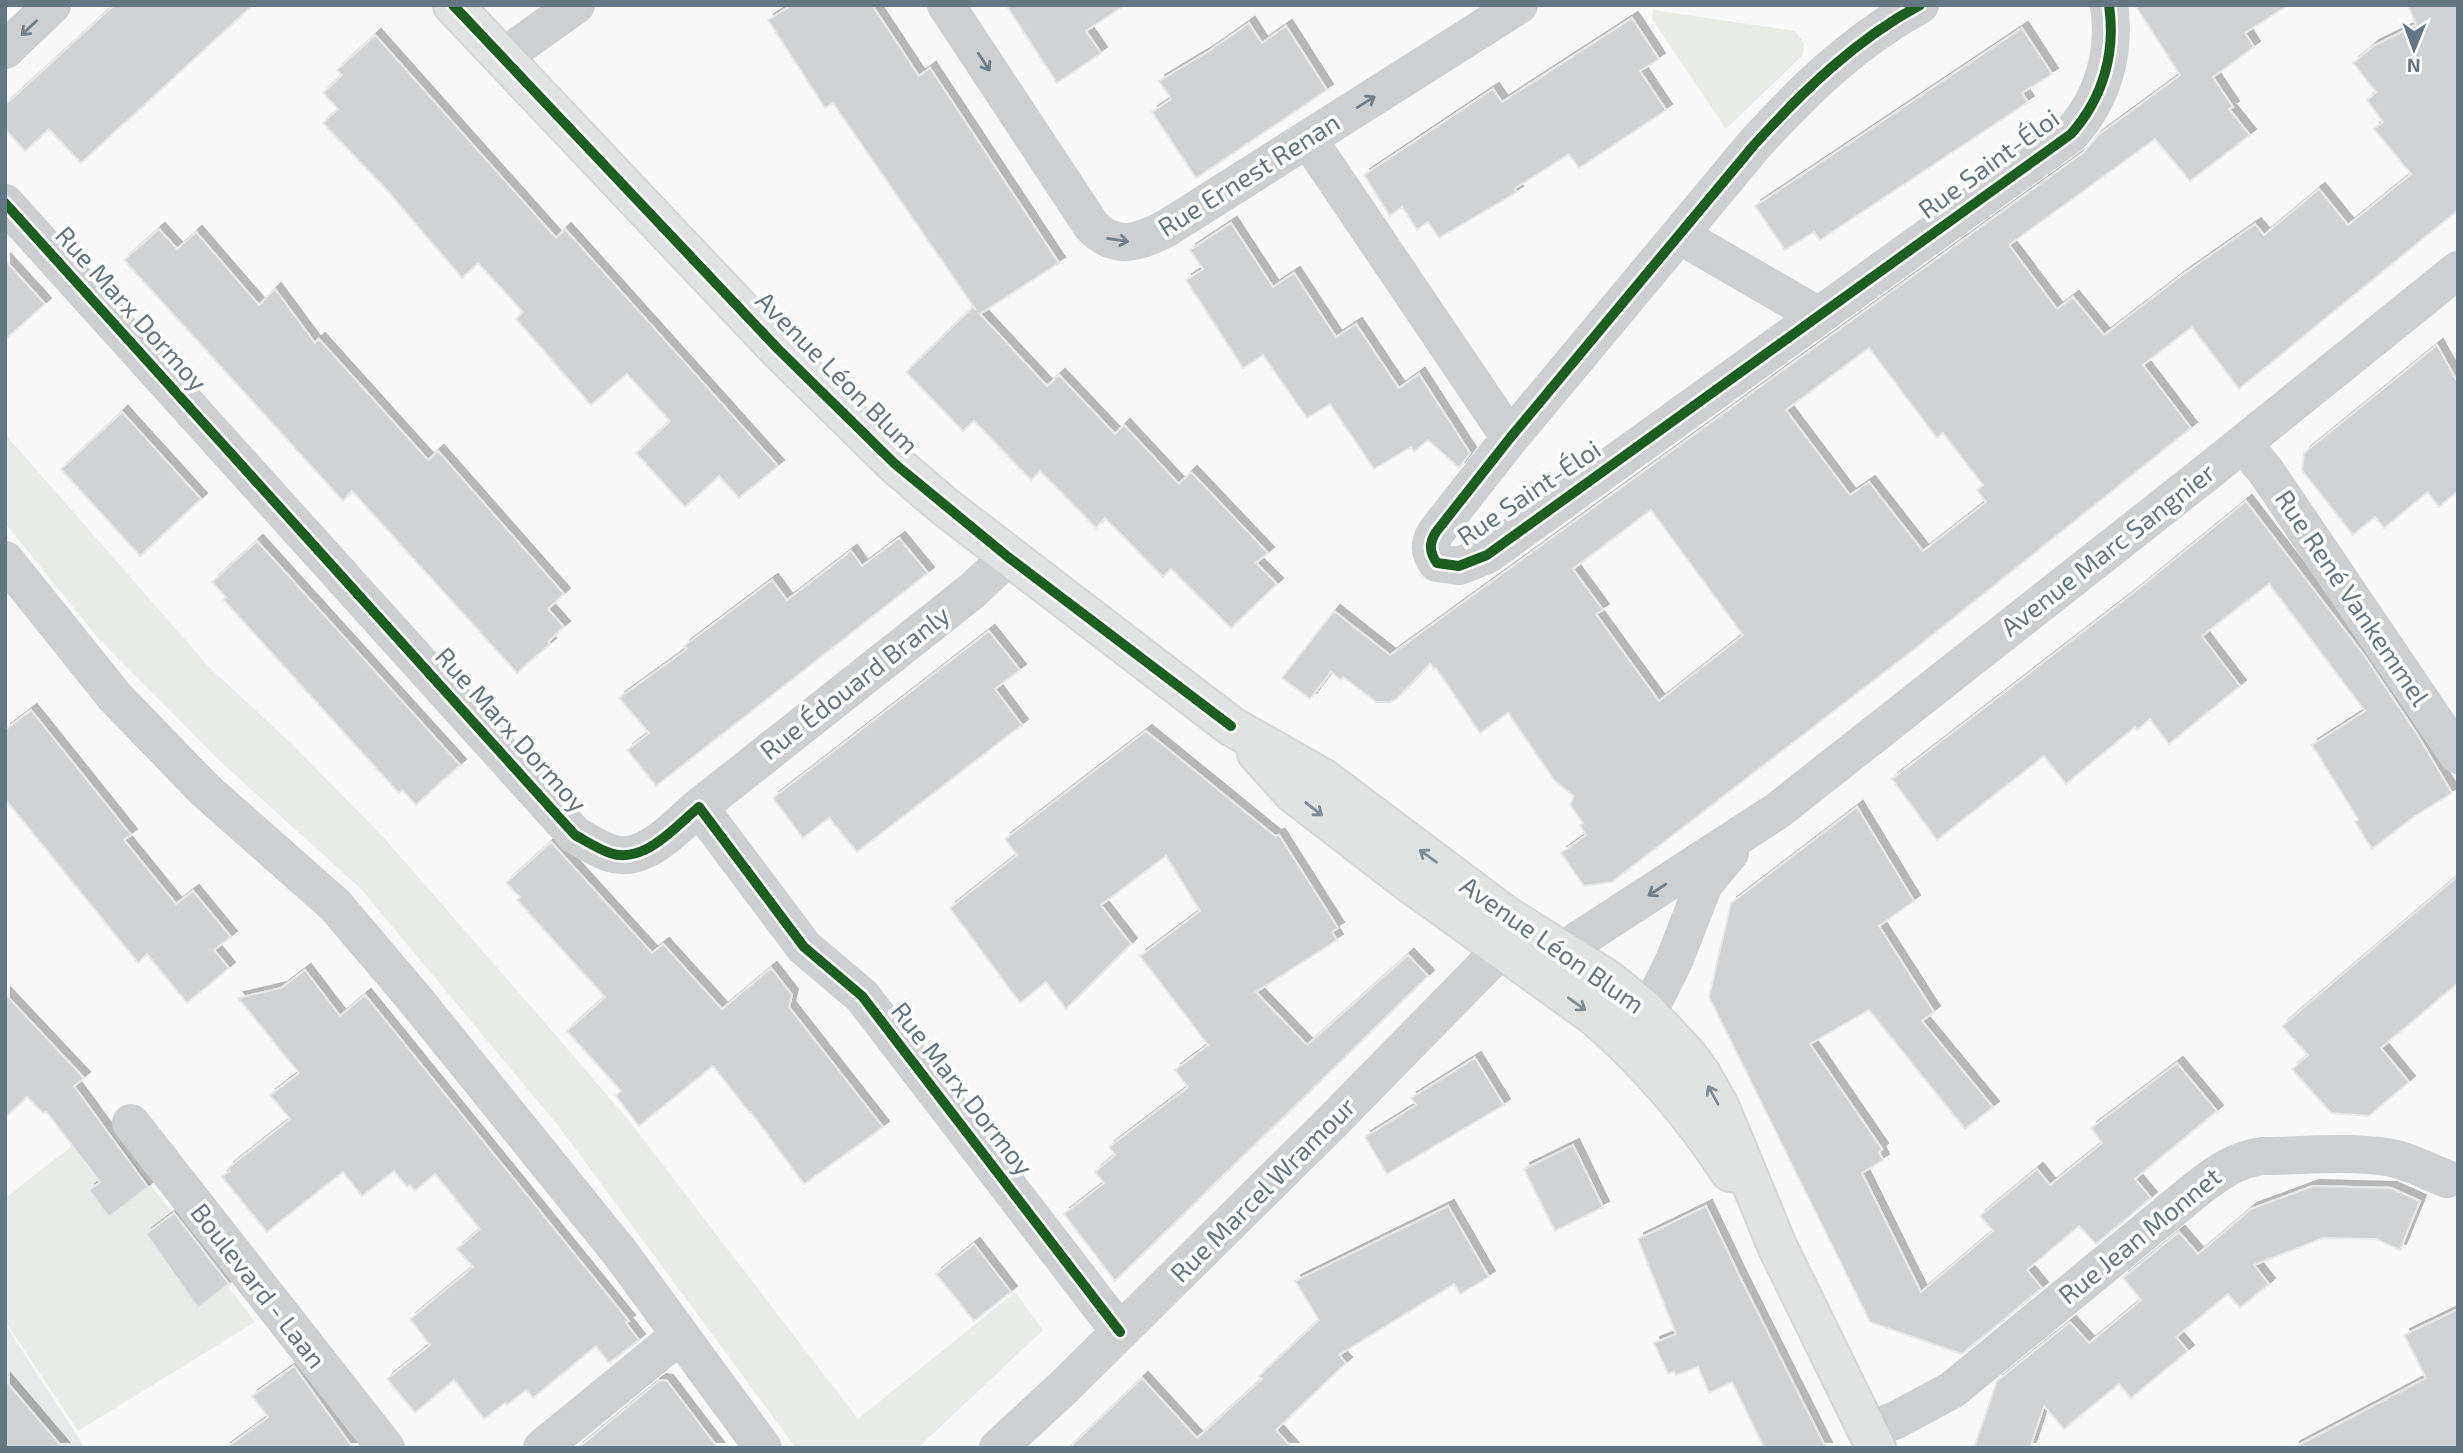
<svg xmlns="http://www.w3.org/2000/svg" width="2463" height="1453" font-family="'Exo 2',sans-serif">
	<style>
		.built { fill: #e8e9e9 }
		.green { fill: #e8ebe6 }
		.building { fill: #d0d2d3; stroke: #e8e8e8; stroke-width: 2; fill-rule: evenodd; filter: url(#shadow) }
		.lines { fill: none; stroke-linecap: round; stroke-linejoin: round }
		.primary-casing { stroke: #d5d6d7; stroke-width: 42 }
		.minor { stroke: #cecfd0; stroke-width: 38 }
		.primary { stroke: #e1e2e2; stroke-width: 38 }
		.cycleway-casing { stroke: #fff; stroke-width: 15 }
		.cycleway { stroke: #1b5e20; stroke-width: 10 }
		.oneway { stroke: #707f8b }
		.oneway2 { stroke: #7e8c96 }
		.labels { text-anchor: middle; stroke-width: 7; stroke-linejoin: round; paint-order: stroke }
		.street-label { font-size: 26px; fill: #657683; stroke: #fff }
	</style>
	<defs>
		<filter id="shadow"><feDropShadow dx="6" dy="-6" stdDeviation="0" flood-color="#0004"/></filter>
	</defs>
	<rect width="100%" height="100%" fill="#f9f9f9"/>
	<path class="built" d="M5,1324l80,124h-80z"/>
	<path class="green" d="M1653,10l142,21 9,12 -1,12 -77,74 -74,-110z
		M5,434l205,234 84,78 92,94 168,193 76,89 228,297 157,-127 28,38 -125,118h-122l-236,-320 -199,-239 -139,-126 -124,-125 -93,-115z
		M103,1122l152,200 -177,109 -73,-110v-123z"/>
	<path class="building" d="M114,5h139l-172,158 -32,-34 -24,22 -20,-22v-24z
		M792,5h80l47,71 11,-8 129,195 -79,51 67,72 12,-11 56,59 9,-9 55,59 12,-12 77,81 -12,10 21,21 -46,44 -60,-59 -8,8 -58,-59 -9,10 -56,-57 -9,9 -57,-59 -11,10 -57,-59 67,-65 3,3 -143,-207 -8,5 -57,-88z
		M1006,5h119l-39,26 15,22 -44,30z
		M2135,5h153l-43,28 9,14 -41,30 20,30 -4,2 21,26 -60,46 -35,-42 -146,106 48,64 16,-12 31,38 78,-60 73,-51 9,11 55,-46 29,36 63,-51 -37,-45 9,-7 -16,-22 9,-8 -23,-29 20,-17 43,-21 -8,-20h50v205l-219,179 -47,-62 -49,38 48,63 -270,216 -309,238 -28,4 -23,-33 25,-18 -6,-10 3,-2 -13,-18 4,-9 -19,-15 -47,-68 -28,20 -44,-65 -2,1 -4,-5 -33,35 -7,3h-14l-33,-25 -2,3 -10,-8 -21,27 -28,-21 52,-67 56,44 694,-503 13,-16 83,-61zM1869,348l68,90 6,-5 40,52 -6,5 9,12 -63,49 -54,-69 -19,13 -64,-85zM1651,510l92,125 -84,66 -63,-87 7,-4 -30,-41z
		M1632,18l27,41 -19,12 26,39 -87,58 -10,-14 -55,35 3,3 -78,46 -11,-16 -11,8 -15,-23 -12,9 -26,-41 129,-86 9,13z
		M1249,23l13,20 24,-17 41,64 -131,88 -44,-66 19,-13 -12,-18 50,-30z
		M2022,28l30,46 -30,19 6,9 -208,138 -6,-8 -29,18 -30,-44z
		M375,35l181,203 9,-9 213,237 -39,32 -20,-22 -34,31 -49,-54 34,-32 -43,-47 -36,31 -75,-86 7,-7 -45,-49 -16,15 -76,-89 -63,-66 15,-14 -15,-16 19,-18 -5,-5z
		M1231,223l42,64 21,-14 42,64 20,-13 43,64 20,-14 51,79 -11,15 -31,-28 -14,12 -3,-5 -37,22 -44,-65 -23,14 -44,-63 -20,13 -57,-88 17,-11 -13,-19z
		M159,229l18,20 19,-17 63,73 16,-16 40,54 4,-4 109,121 10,-9 126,143 -16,15 16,18 -16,15 2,2 -33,29 -165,-182 -9,10 -219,-241z
		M5,260l40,44 -40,36z
		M2437,345l21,38v108l-19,16 -11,-15 -44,36 -9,-11 -22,18 -51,-65 2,-17z
		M122,412l79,87 -61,57 -79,-87z
		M2246,501l118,154 53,79 35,59 -40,25 -40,31 -17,-27 3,-3 -46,-74 53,-34 -96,-127 -67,52 38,50 -71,58 -19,-25 -13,11 -2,-3 -69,57 -22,-28 -107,84 -45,-61 241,-186z
		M899,538l29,35 -272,213 -29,-36 22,-17 -30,-35 68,-49 -3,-3 88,-66 15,20 64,-49 11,15z
		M257,541l203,224 -44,40 -14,-15 -3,3 -43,-47 -133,-147 3,-2 -14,-15z
		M989,631l31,39 -25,19 27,36 -165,127 -28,-34 -26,20 -30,-40z
		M31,710l100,125 -7,5 52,64 17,-13 38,46 -17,13 15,18 -42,35 -40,-49 -9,9 -133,-164v-69z
		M1146,731l129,105 4,-1 59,93 -6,4 5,8 -81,52 51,53 101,-90 20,21 -313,305 -51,-67 40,-31 -9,-11 20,-17 -6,-8 79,-60 -13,-17 33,-25 -68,-89 60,-45 -34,-55 -65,49 30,39 -65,65 -20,-27 -26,21 -70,-95 67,-53 -12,-16z
		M1857,807l57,94 -35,25 55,86 -12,9 71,86 -28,22 -96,-119 -59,34 72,105 -3,3 4,8 -21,13 59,119 72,-61 -13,-15 57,-47 13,16 52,-42 -11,-15 86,-65 40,48 -82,68 16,19 -55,46 -17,-18 -52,44 15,18 -80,66 -92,-32 -161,-325 22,-94z
		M551,842l101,111 11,-9 59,65 49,-41 21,27 -3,12 94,120 -79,57 -53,-72 -1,1 -37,-47 -74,60 -23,-30 5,-5 -54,-60 38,-34 -88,-97 3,-3 -14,-14z
		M2458,876v107l-77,65 28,34 -40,34 -38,-3 -39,-44 16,-14 -26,-29z
		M305,970l35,46 25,-21 264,326 -3,2 13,17 -30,23 -13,-17 -63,52 -7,-8 -19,15 -2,-2 -21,16 -30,-39 -39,33 -28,-34 43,-34 -20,-26 63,-52 -16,-18 23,-20 -45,-55 -20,17 -5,-6 -3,2 -13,-16 -32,25 -19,-24 -76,60 -45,-55 8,-6 -2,-3 62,-49 -20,-24 29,-22 -61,-75 43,-10z
		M5,994l79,84 -10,8 74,101 -39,30 -20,-27 11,-8 -54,-71 -3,2 -16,-16 -22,21z
		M1475,1058l29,47 -117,69 -22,-37 51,-32 -5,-7z
		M1573,1145l30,62 -48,24 -31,-62z
		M2313,1186l78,2 29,13 -20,49 -24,-11 -53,-1 -69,27 15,19 -29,24 -12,-14 -52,43 12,14 -57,47 -12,-14 -55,45 -20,-23 -14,42h-56l23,-67 73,-59 19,21 52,-43 -18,-22 56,-46 19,22 53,-45z
		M1448,1206l41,71 -29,17 -6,-10 -115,71 7,8 -70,67 16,18h-223l73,-70 55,60 65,-59 -3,-3 60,-56 -24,-39z
		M1706,1206l36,75 84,167h-62l-32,-66 -23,11 -11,-26 -22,8 -2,-4 -6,3 -14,-31 22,-9 -38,-95z
		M174,1213l55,71 -31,24 -52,-74z
		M974,1244l37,48 -37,29 -38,-47z
		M2458,1309v139h-165l133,-70 -22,-43z
		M294,1366l59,82h-127l42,-31 -16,-21z
		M5,1380l58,68h-58z
		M660,1380l7,1 51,67h-140z"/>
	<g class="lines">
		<g class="primary-casing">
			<path id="primary" d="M453,5l325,344 117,115 49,42 287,220 93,53 181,136 102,64 37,30 43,46 14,19 19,34 58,140 98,200
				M1257,753l36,40 110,85 193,139c51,45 97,98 134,155"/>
		</g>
		<path class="minor" d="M946,5l145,220c23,26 48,18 76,3l352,-223
			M1920,5c-65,35 -117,86 -166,140l-244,293 -74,94c-7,11 -7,20 1,31l22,3 28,-11 584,-421c32,-36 45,-81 38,-129
			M5,50l47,-45
			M503,57l73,-52
			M1308,139l202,299
			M5,203l570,632c11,6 23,14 35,18 34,12 66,-27 89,-46l105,140 58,49 258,336
			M1679,235l140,81
			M2243,444l22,26 193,285
			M5,560l110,137 89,92 131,116 79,93 207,256 142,194
			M699,807l273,-216 36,-34
			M1542,973l35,-32 200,-130 428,-337 253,-204
			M1619,1030l37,-33 18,-36 30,-77 26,-31
			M131,1123l255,325
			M1868,1431l28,-11 56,-30 246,-202c21,-16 37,-28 64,-32 40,0 84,-5 124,1 21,3 41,14 61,22
			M542,1448l138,-113
			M998,1448l66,-61 267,-264 192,-196"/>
		<use href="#primary" class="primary"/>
		<g class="cycleway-casing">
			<path id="cycleway" d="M453,5l325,344 117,115 113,93 223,169
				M1920,5c-65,35 -117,86 -166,140l-244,293 -74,94c-7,11 -7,20 1,31l22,3 28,-11 584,-421c32,-36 45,-81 38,-129
				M5,203l570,632c11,6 23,14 35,18 34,12 66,-27 89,-46l105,140 58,49 258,336"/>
		</g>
		<use href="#cycleway" class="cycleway"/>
	</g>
	<defs><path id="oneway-shaft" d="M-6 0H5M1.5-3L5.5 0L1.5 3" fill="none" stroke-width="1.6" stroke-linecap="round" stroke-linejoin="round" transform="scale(1.75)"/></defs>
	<g class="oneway">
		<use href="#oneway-shaft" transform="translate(29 28) rotate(136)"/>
		<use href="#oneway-shaft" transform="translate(984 62) rotate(57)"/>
		<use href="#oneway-shaft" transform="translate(1366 102) rotate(-32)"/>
		<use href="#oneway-shaft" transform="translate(1118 240) rotate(9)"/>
		<use href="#oneway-shaft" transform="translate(1657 890) rotate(147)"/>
	</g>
	<g class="oneway2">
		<use href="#oneway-shaft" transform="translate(1314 809) rotate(38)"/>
		<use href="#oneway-shaft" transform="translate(1428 856) rotate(-144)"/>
		<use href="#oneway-shaft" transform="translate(1577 1004) rotate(36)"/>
		<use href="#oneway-shaft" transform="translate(1713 1095) rotate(-119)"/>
	</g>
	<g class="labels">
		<g class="street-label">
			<text transform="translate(1989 164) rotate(-36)" y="9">Rue Saint-Éloi</text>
			<text transform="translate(1249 175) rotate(-32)" y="9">Rue Ernest Renan</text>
			<text transform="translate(131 309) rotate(48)" y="9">Rue Marx Dormoy</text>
			<text transform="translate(837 373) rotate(45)" y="9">Avenue Léon Blum</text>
			<text transform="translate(1529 493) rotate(-34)" y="9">Rue Saint-Éloi</text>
			<text transform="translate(2108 550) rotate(-38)" y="9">Avenue Marc Sangnier</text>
			<text transform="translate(2352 598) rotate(56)" y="9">Rue René Vankemmel</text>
			<text transform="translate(855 683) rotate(-38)" y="9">Rue Édouard Branly</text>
			<text transform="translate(511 730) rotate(48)" y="9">Rue Marx Dormoy</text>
			<text transform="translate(1552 945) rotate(35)" y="9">Avenue Léon Blum</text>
			<text transform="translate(962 1089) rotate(52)" y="9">Rue Marx Dormoy</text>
			<text transform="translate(1263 1190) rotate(-45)" y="9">Rue Marcel Wramour</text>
			<text transform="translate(2140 1236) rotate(-39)" y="9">Rue Jean Monnet</text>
			<text transform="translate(258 1286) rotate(52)" y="9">Boulevard - Laan</text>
		</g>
	</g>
	<rect width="2463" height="1453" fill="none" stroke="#657683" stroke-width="14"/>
	<g transform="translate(2414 49) rotate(181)" stroke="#ffffff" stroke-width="5" paint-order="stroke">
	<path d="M0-5L12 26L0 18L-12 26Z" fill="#657683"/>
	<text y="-10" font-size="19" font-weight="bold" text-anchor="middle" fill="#657683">N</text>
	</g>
</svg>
